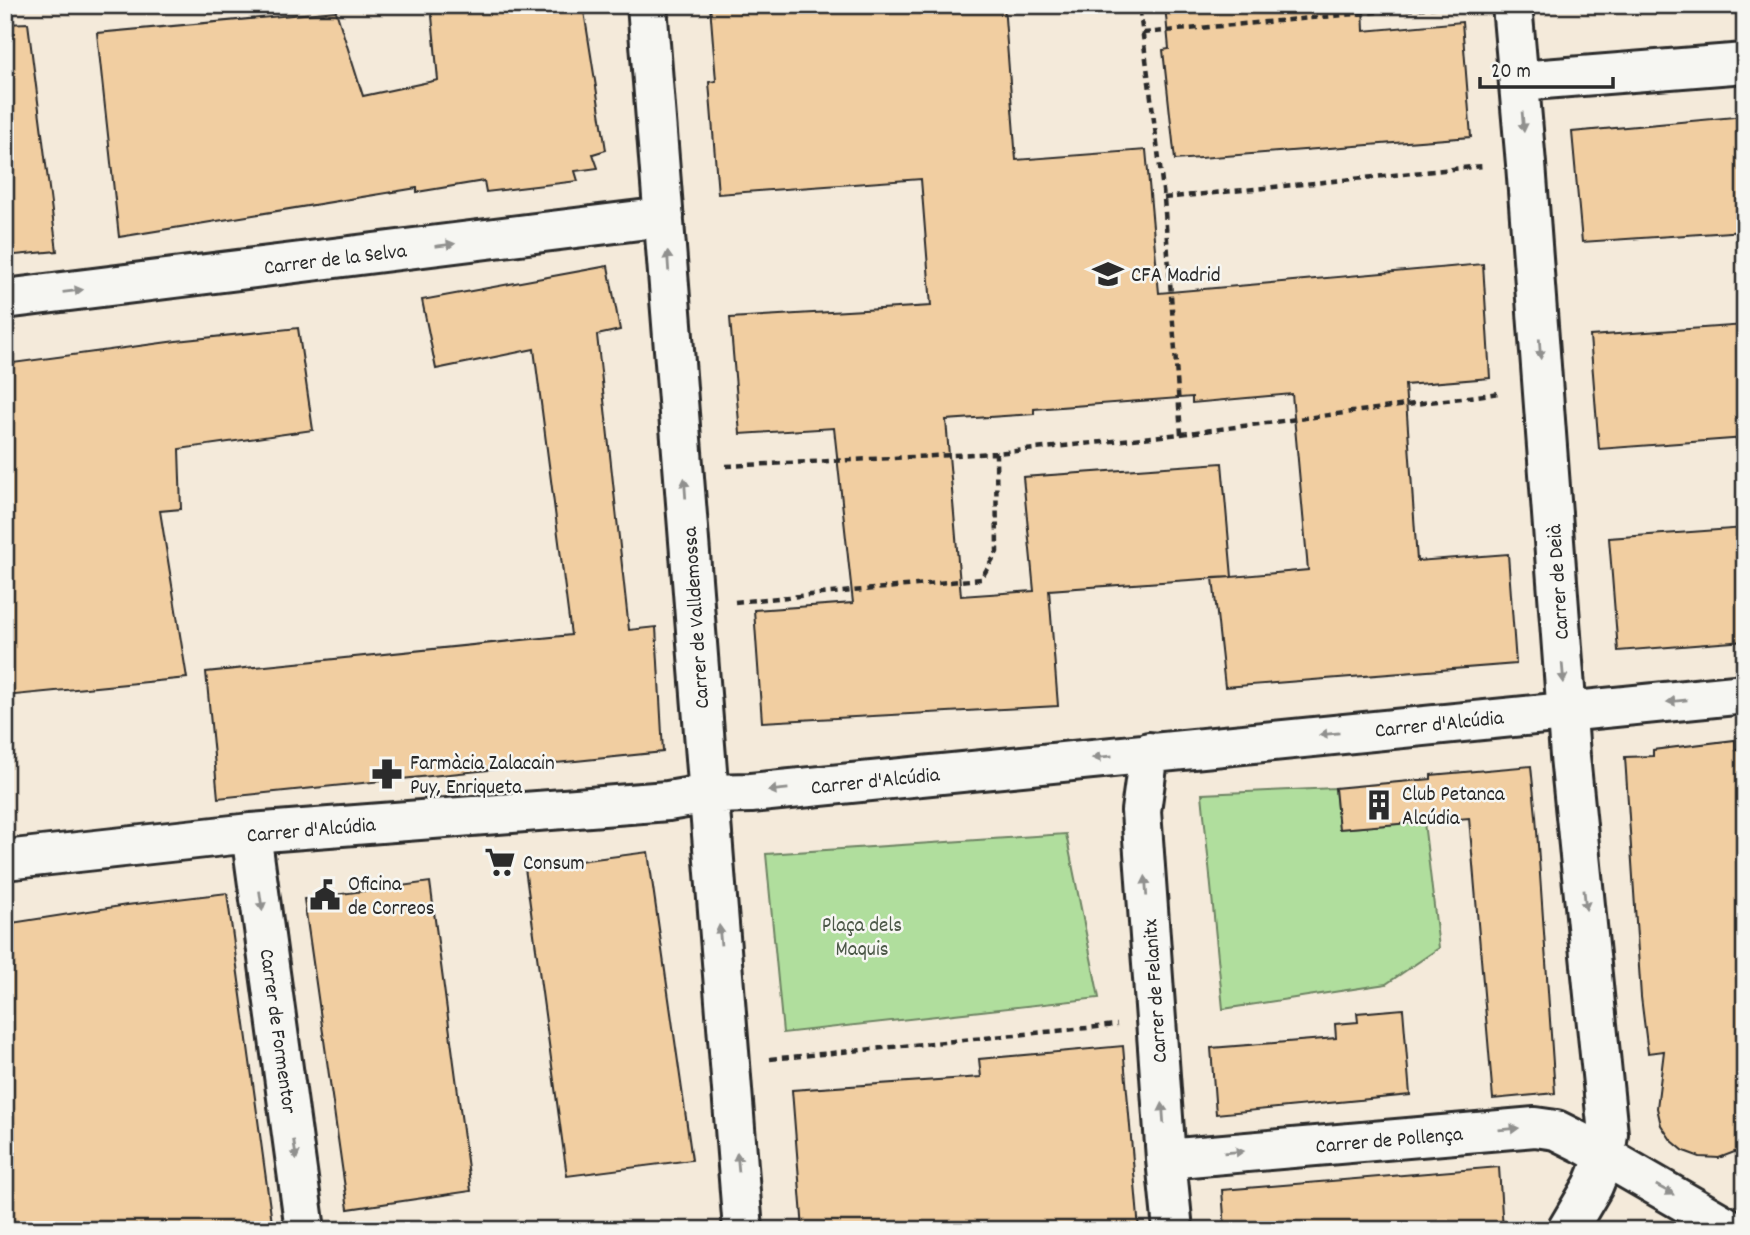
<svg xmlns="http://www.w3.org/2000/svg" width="1750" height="1235" font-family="Dekko,sans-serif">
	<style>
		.green { fill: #b0de9d; stroke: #6e8464; stroke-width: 2 }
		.building { fill: #f1cea1; stroke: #2b2b2b; stroke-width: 2; fill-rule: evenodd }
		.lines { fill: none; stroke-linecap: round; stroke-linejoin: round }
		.minor-casing { stroke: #2b2b2b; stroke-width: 44 }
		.tertiary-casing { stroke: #2b2b2b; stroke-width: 44 }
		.path { stroke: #2b2b2b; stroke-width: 4.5; stroke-dasharray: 7 5; stroke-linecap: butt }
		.minor { stroke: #f6f6f2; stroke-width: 38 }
		.tertiary { stroke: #f6f6f2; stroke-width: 38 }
		.oneway { fill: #90908e }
		.labels { text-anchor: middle; stroke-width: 5; stroke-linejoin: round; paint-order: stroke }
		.street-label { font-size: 21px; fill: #2b2b2b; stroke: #f6f6f2 }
		.poi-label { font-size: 21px; fill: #2b2b2b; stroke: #f6f6f2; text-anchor: start }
		.park-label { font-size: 21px; fill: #4c5848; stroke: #f6f6f2 }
	</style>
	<rect width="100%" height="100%" fill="#f4eada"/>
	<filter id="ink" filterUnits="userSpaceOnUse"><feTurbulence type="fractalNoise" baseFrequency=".0143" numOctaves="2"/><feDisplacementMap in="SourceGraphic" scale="14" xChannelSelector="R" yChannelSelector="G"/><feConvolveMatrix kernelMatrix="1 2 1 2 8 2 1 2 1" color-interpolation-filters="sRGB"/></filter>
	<g filter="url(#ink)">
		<path class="green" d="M1335,788l4,41 85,-7 15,126 -53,36 -163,25 -21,-215z
			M1066,834l33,164 -316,35 -17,-179z"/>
		<path class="building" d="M431,5h152l23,145 -13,4 5,14 -23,3 3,10 -92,11 -2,-11 -67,11v-4l-298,49 -22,-204 239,-22 27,85 75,-16z
			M710,5h294l12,155 130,-10 13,143 324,-29 7,114 -85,7 12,176 91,-7 8,110 -291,23 -12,-109 19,-1 -183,13 9,116 -296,16 -8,-112 99,-7 -19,-175 -94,6 -10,-116 201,-12 -10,-127 -203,15 -9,-112 7,-1zM1292,394l16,176 -76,7 -10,-114 -199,14 11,114 -73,5 -15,-176 88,-6v-5l158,-12v6z
			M1165,5h198l1,26 98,-9 9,115 -296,23 -12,-110 6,-1z
			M28,23l29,228 -52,5v-232z
			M1745,116v115l-163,11 -10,-110z
			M608,266l12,64 -23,5 32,295 27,-3 7,125 -445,46 -12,-126 365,-37 -37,-286 -98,20 -14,-69z
			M1745,325v113l-146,11 -9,-113z
			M298,328l15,102 -134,19 2,60 -21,2 27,167 -182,18v-332l171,-23z
			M1745,528v113l-127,10 -9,-113z
			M1735,740v9l10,-1v400l-26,10 -19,-1 -16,-6 -13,-11 -10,-15 -4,-17 7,-57 -16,2 -7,-56 -16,-240 28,-1v-6z
			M1531,766l5,50 19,277 -62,6 -24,-281 -130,11 -4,-41 96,-9v-4z
			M648,852l44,308 -125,16 -42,-308z
			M430,882l41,309 -123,18 -44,-310z
			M227,893l46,337h-268v-306l122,-19z
			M1403,1009l7,86 -194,19 -5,-66 125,-10 -1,-14 23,-2 -1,-9z
			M1123,1046l16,184h-336l-11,-140 189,-13 -2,-18z
			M1499,1167l4,63h-278l-3,-40z"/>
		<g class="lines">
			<g class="minor-casing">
				<path id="minor" d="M647,5l96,1225
					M1519,81l226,-18
					M5,299l659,-82
					M1149,752l-8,59 25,348 7,71
					M251,833l54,397
					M5,860l246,-27 417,-32 41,-7 42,-1 994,-99
					M1166,1159l369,-32 21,3 26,13 151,87"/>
			</g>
			<g class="tertiary-casing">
				<path id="tertiary" d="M1512,5l14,159 44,592 38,378 -3,23 -12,29 -26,44"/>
			</g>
			<path class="path" d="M1143,33l314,-28
				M1164,198l319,-32
				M1181,434l319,-41
				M726,466l270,-13 185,-19 -17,-236 -25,-193
				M735,602l246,-23 16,-27 -1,-99
				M770,1059l347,-34"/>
			<use href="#minor" class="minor"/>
			<use href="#tertiary" class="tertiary"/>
		</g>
		<defs><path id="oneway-solid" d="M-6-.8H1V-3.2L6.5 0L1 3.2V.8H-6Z" transform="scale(1.75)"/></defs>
		<g class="oneway">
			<use href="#oneway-solid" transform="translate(1523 122) rotate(85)"/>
			<use href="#oneway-solid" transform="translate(445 245) rotate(-7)"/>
			<use href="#oneway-solid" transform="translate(668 261) rotate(-94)"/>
			<use href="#oneway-solid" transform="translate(73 291) rotate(-7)"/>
			<use href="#oneway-solid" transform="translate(1540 349) rotate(86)"/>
			<use href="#oneway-solid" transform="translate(685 488) rotate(-94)"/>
			<use href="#oneway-solid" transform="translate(1563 673) rotate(85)"/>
			<use href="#oneway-solid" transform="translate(1677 701) rotate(174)"/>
			<use href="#oneway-solid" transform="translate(1329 734) rotate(174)"/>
			<use href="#oneway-solid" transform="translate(1102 757) rotate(174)"/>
			<use href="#oneway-solid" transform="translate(778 790) rotate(174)"/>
			<use href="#oneway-solid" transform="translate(1146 886) rotate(-94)"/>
			<use href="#oneway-solid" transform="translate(1585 900) rotate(84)"/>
			<use href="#oneway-solid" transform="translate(261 901) rotate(82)"/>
			<use href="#oneway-solid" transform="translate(720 935) rotate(-95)"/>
			<use href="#oneway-solid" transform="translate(1163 1113) rotate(-94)"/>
			<use href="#oneway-solid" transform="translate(1509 1129) rotate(-5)"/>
			<use href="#oneway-solid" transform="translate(295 1150) rotate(82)"/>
			<use href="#oneway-solid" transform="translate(1234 1152) rotate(-5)"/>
			<use href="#oneway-solid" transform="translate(738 1162) rotate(-95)"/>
			<use href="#oneway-solid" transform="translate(1665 1190) rotate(29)"/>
		</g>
	</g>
	<defs>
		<g id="school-bare" transform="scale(2.415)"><path d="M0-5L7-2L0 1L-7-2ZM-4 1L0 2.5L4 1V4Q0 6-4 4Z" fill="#2b2b2b" stroke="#f6f6f2" stroke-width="2.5" paint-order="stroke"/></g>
		<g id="pharmacy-bare" transform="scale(2.415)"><path d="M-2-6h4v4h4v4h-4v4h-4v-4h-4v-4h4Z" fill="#2b2b2b" stroke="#f6f6f2" stroke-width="2.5" paint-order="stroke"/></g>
		<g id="building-bare" transform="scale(2.415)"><path d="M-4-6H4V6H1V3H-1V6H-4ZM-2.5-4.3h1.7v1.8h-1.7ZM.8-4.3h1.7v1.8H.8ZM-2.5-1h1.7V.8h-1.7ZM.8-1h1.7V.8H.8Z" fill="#2b2b2b" stroke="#f6f6f2" stroke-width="2.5" paint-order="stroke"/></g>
		<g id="supermarket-bare" transform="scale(2.415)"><path d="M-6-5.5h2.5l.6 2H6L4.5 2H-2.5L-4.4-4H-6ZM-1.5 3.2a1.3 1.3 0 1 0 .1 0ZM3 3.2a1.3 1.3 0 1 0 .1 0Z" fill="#2b2b2b" stroke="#f6f6f2" stroke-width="2.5" paint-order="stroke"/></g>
		<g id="civic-bare" transform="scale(2.415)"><path d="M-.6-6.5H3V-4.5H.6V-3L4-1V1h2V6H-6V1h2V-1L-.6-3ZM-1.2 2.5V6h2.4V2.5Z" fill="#2b2b2b" stroke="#f6f6f2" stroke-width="2.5" paint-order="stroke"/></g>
	</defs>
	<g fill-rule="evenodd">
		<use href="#school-bare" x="1108" y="274"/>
		<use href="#pharmacy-bare" x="387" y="774"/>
		<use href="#building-bare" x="1379" y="805"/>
		<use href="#supermarket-bare" x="500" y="862"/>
		<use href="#civic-bare" x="325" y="895"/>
	</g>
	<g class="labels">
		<g class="street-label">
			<text transform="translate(335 258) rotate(-7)" y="7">Carrer de la Selva</text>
			<text transform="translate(1557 582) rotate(-94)" y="7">Carrer de Deià</text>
			<text transform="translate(695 618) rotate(-94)" y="7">Carrer de Valldemossa</text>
			<text transform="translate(1439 723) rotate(-6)" y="7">Carrer d'Alcúdia</text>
			<text transform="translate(875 780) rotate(-6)" y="7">Carrer d'Alcúdia</text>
			<text transform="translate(311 829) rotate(-5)" y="7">Carrer d'Alcúdia</text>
			<text transform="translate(1154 991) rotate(-94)" y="7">Carrer de Felanitx</text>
			<text transform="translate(279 1031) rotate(82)" y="7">Carrer de Formentor</text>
			<text transform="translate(1389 1139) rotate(-5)" y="7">Carrer de Pollença</text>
		</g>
		<g class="poi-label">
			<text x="1131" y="281">CFA Madrid</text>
			<text x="410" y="769">Farmàcia Zalacain<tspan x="410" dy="24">Puy, Enriqueta</tspan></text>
			<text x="1402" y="800">Club Petanca<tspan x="1402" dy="24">Alcúdia</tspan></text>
			<text x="523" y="869">Consum</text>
			<text x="348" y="890">Oficina<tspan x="348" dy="24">de Correos</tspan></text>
		</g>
		<g class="park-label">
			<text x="862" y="931">Plaça dels<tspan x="862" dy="24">Maquis</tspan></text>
		</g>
	</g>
	<rect width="1750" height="1235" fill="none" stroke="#f6f6f2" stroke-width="28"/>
	<rect x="14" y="14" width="1722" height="1207" fill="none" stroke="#2b2b2b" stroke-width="2.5" filter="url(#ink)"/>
	<path d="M1480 77v10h133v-10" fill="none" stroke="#2b2b2b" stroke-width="3.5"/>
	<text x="1491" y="77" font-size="21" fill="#2b2b2b" stroke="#f6f6f2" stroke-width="5" paint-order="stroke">20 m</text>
</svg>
